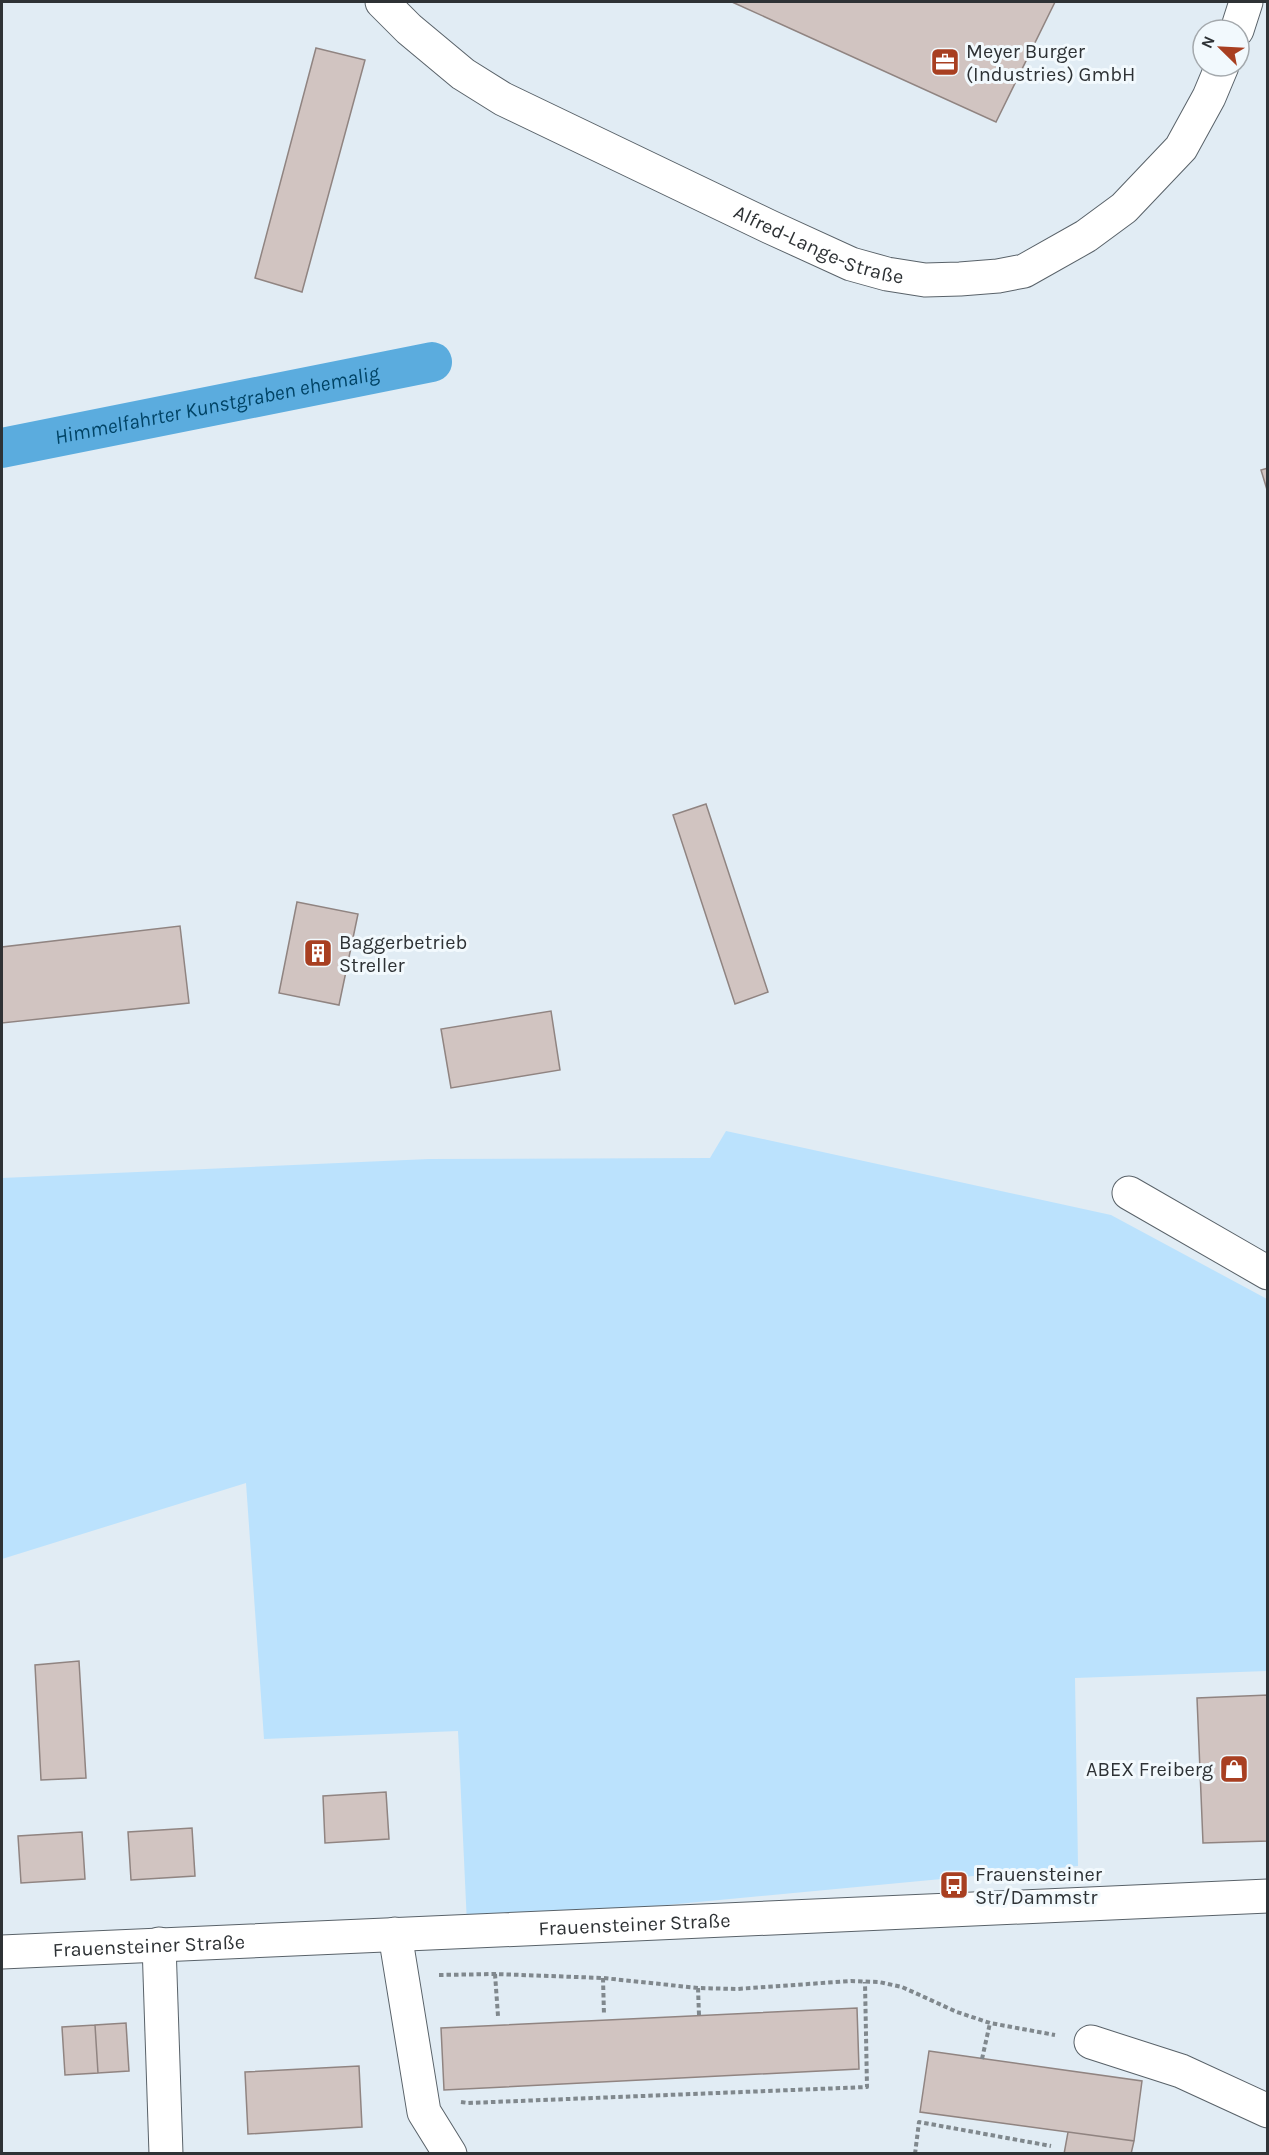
<svg xmlns="http://www.w3.org/2000/svg" width="1269" height="2155" font-family="Karla,sans-serif">
	<style>
		.green { fill: #bbe2fd }
		.lines { fill: none; stroke-linecap: round; stroke-linejoin: round }
		.canal { stroke: #5bacde; stroke-width: 40 }
		.building { fill: #d1c4c1; stroke: #908481; stroke-width: 1.5 }
		.minor-casing { stroke: #596269; stroke-width: 35 }
		.major-casing { stroke: #596269; stroke-width: 35 }
		.path { stroke: #80888d; stroke-width: 4; stroke-dasharray: 4.5 3; stroke-linecap: butt }
		.minor { stroke: #fff; stroke-width: 33 }
		.major { stroke: #fff; stroke-width: 33 }
		.labels { text-anchor: middle; stroke-width: 6; stroke-linejoin: round; paint-order: stroke }
		.poi-label { font-size: 20px; fill: #2e3235; stroke: #f2f9fd; text-anchor: start }
		.street-label { font-size: 20px; fill: #2e3235; stroke: #f2f9fd }
		.water-label { font-size: 21px; font-style: italic; fill: #004365; stroke: #f2f9fd }
	</style>
	<rect width="100%" height="100%" fill="#e1ecf4"/>
	<path class="green" d="M726,1131l385,84 156,84v372l-192,7 3,188 -611,58 -9,-193 -194,8 -18,-256 -244,76v-381l427,-19 281,-1z"/>
	<g class="lines">
		<path class="canal" id="s1" d="M2,448l430,-86"/>
	</g>
	<path class="building" d="M732,2h323l-59,120z
		M316,48l49,12 -63,232 -47,-14z
		M1268,468v25l-7,-23z
		M706,804l62,188 -33,12 -62,-189z
		M297,902l61,12 -19,91 -60,-12z
		M180,926l9,77 -187,20v-76z
		M551,1011l9,59 -109,18 -10,-59z
		M79,1661l7,117 -45,2 -6,-115z
		M1268,1695v146l-65,2 -6,-145z
		M386,1792l3,47 -64,4 -2,-47z
		M192,1828l3,48 -64,4 -3,-48z
		M82,1832l3,47 -64,4 -3,-47z
		M857,2008l2,61 -415,21 -3,-62z
		M126,2023l3,48 -31,2 -3,-48z
		M95,2025l3,48 -33,2 -3,-48z
		M929,2051l213,30 -8,60 -214,-29z
		M359,2066l3,61 -114,7 -3,-62z
		M1068,2132l66,9 -3,13h-67z"/>
	<g class="lines">
		<g class="minor-casing">
			<g id="minor">
				<path id="s2" d="M382,2l27,27 54,45 40,25 267,128 81,37 36,10 38,6 35,-1 38,-3 26,-5 62,-35 38,-28 57,-60 28,-51 13,-31"/>
				<path d="M1237,30l9,-28"/>
				<path d="M1129,1193l139,80"/>
				<path d="M395,1934l29,178 26,42"/>
				<path d="M159,1944l7,210"/>
				<path d="M1091,2042l90,29 87,40"/>
			</g>
		</g>
		<g class="major-casing">
			<g id="major">
				<path id="s3" d="M2,1952l1266,-56"/>
			</g>
		</g>
		<path class="path" d="M495,1974l3,42
			M439,1975l56,-1 108,4 95,10 39,1 114,-8 28,1 23,5 55,25 33,11 65,12
			M603,1978l1,37
			M698,1988l1,27
			M982,2059l8,-36
			M461,2102l7,1 399,-16 -2,-105
			M915,2154l4,-32 132,24"/>
		<use href="#minor" class="minor"/>
		<use href="#major" class="major"/>
	</g>
	<defs>
		<g id="office-square" transform="scale(1.5)"><rect x="-9" y="-9" width="18" height="18" rx="4" fill="#a83f21" stroke="#f2f9fd"/><path d="M-6-3h4V-5.5h4V-3h4V5H-6ZM-1-4.5V-3h2v-1.5ZM-6 0V1H6V0Z" fill="#fff"/></g>
		<g id="building-square" transform="scale(1.5)"><rect x="-9" y="-9" width="18" height="18" rx="4" fill="#a83f21" stroke="#f2f9fd"/><path d="M-4-6H4V6H1V3H-1V6H-4ZM-2.5-4.3h1.7v1.8h-1.7ZM.8-4.3h1.7v1.8H.8ZM-2.5-1h1.7V.8h-1.7ZM.8-1h1.7V.8H.8Z" fill="#fff"/></g>
		<g id="shop-square" transform="scale(1.5)"><rect x="-9" y="-9" width="18" height="18" rx="4" fill="#a83f21" stroke="#f2f9fd"/><path d="M-5-2.5h2.3a2.7 3.5 0 0 1 5.4 0H5L5.5 6h-11ZM-1.5-2.5h3a1.5 2.3 0 0 0-3 0Z" fill="#fff"/></g>
		<g id="bus-square" transform="scale(1.5)"><rect x="-9" y="-9" width="18" height="18" rx="4" fill="#a83f21" stroke="#f2f9fd"/><path d="M-5-6H5V4H4V6H2V4H-2V6H-4V4H-5ZM-3.5-4V0h7V-4ZM-3.5 1.2v1.5H-2V1.2ZM2 1.2v1.5H3.5V1.2Z" fill="#fff"/></g>
	</defs>
	<g fill-rule="evenodd">
		<use href="#office-square" x="945" y="62"/>
		<use href="#building-square" x="318" y="953"/>
		<use href="#shop-square" x="1234" y="1769"/>
		<use href="#bus-square" x="954" y="1885"/>
	</g>
	<g class="labels">
		<g class="poi-label">
			<text x="966" y="58">Meyer Burger<tspan x="966" dy="23">(Industries) GmbH</tspan></text>
			<text x="339" y="949">Baggerbetrieb<tspan x="339" dy="23">Streller</tspan></text>
			<text x="1213" y="1776" text-anchor="end">ABEX Freiberg</text>
			<text x="975" y="1881">Frauensteiner<tspan x="975" dy="23">Str/Dammstr</tspan></text>
		</g>
		<g class="street-label">
			<text dy="7" stroke="none"><textPath href="#s2" startOffset="504">Alfred-Lange-Straße</textPath></text>
			<text dy="7" stroke="none"><textPath href="#s3" startOffset="633">Frauensteiner Straße</textPath></text>
			<text dy="7" stroke="none"><textPath href="#s3" startOffset="147">Frauensteiner Straße</textPath></text>
		</g>
		<g class="water-label">
			<text dy="7" stroke="none"><textPath href="#s1" startOffset="219">Himmelfahrter Kunstgraben ehemalig</textPath></text>
		</g>
	</g>
	<rect width="1269" height="2155" fill="none" stroke="#2e3235" stroke-width="6"/>
	<g transform="translate(1221 48) rotate(294)"><circle r="28" fill="#f2f9fd" stroke="#a4a9ad" stroke-width="1.5"/>
	<path d="M0-4.5L10 22L0 15L-10 22Z" fill="#a83f21"/>
	<text y="-9" font-size="16" font-weight="bold" text-anchor="middle" fill="#2e3235">N</text>
	</g>
</svg>
